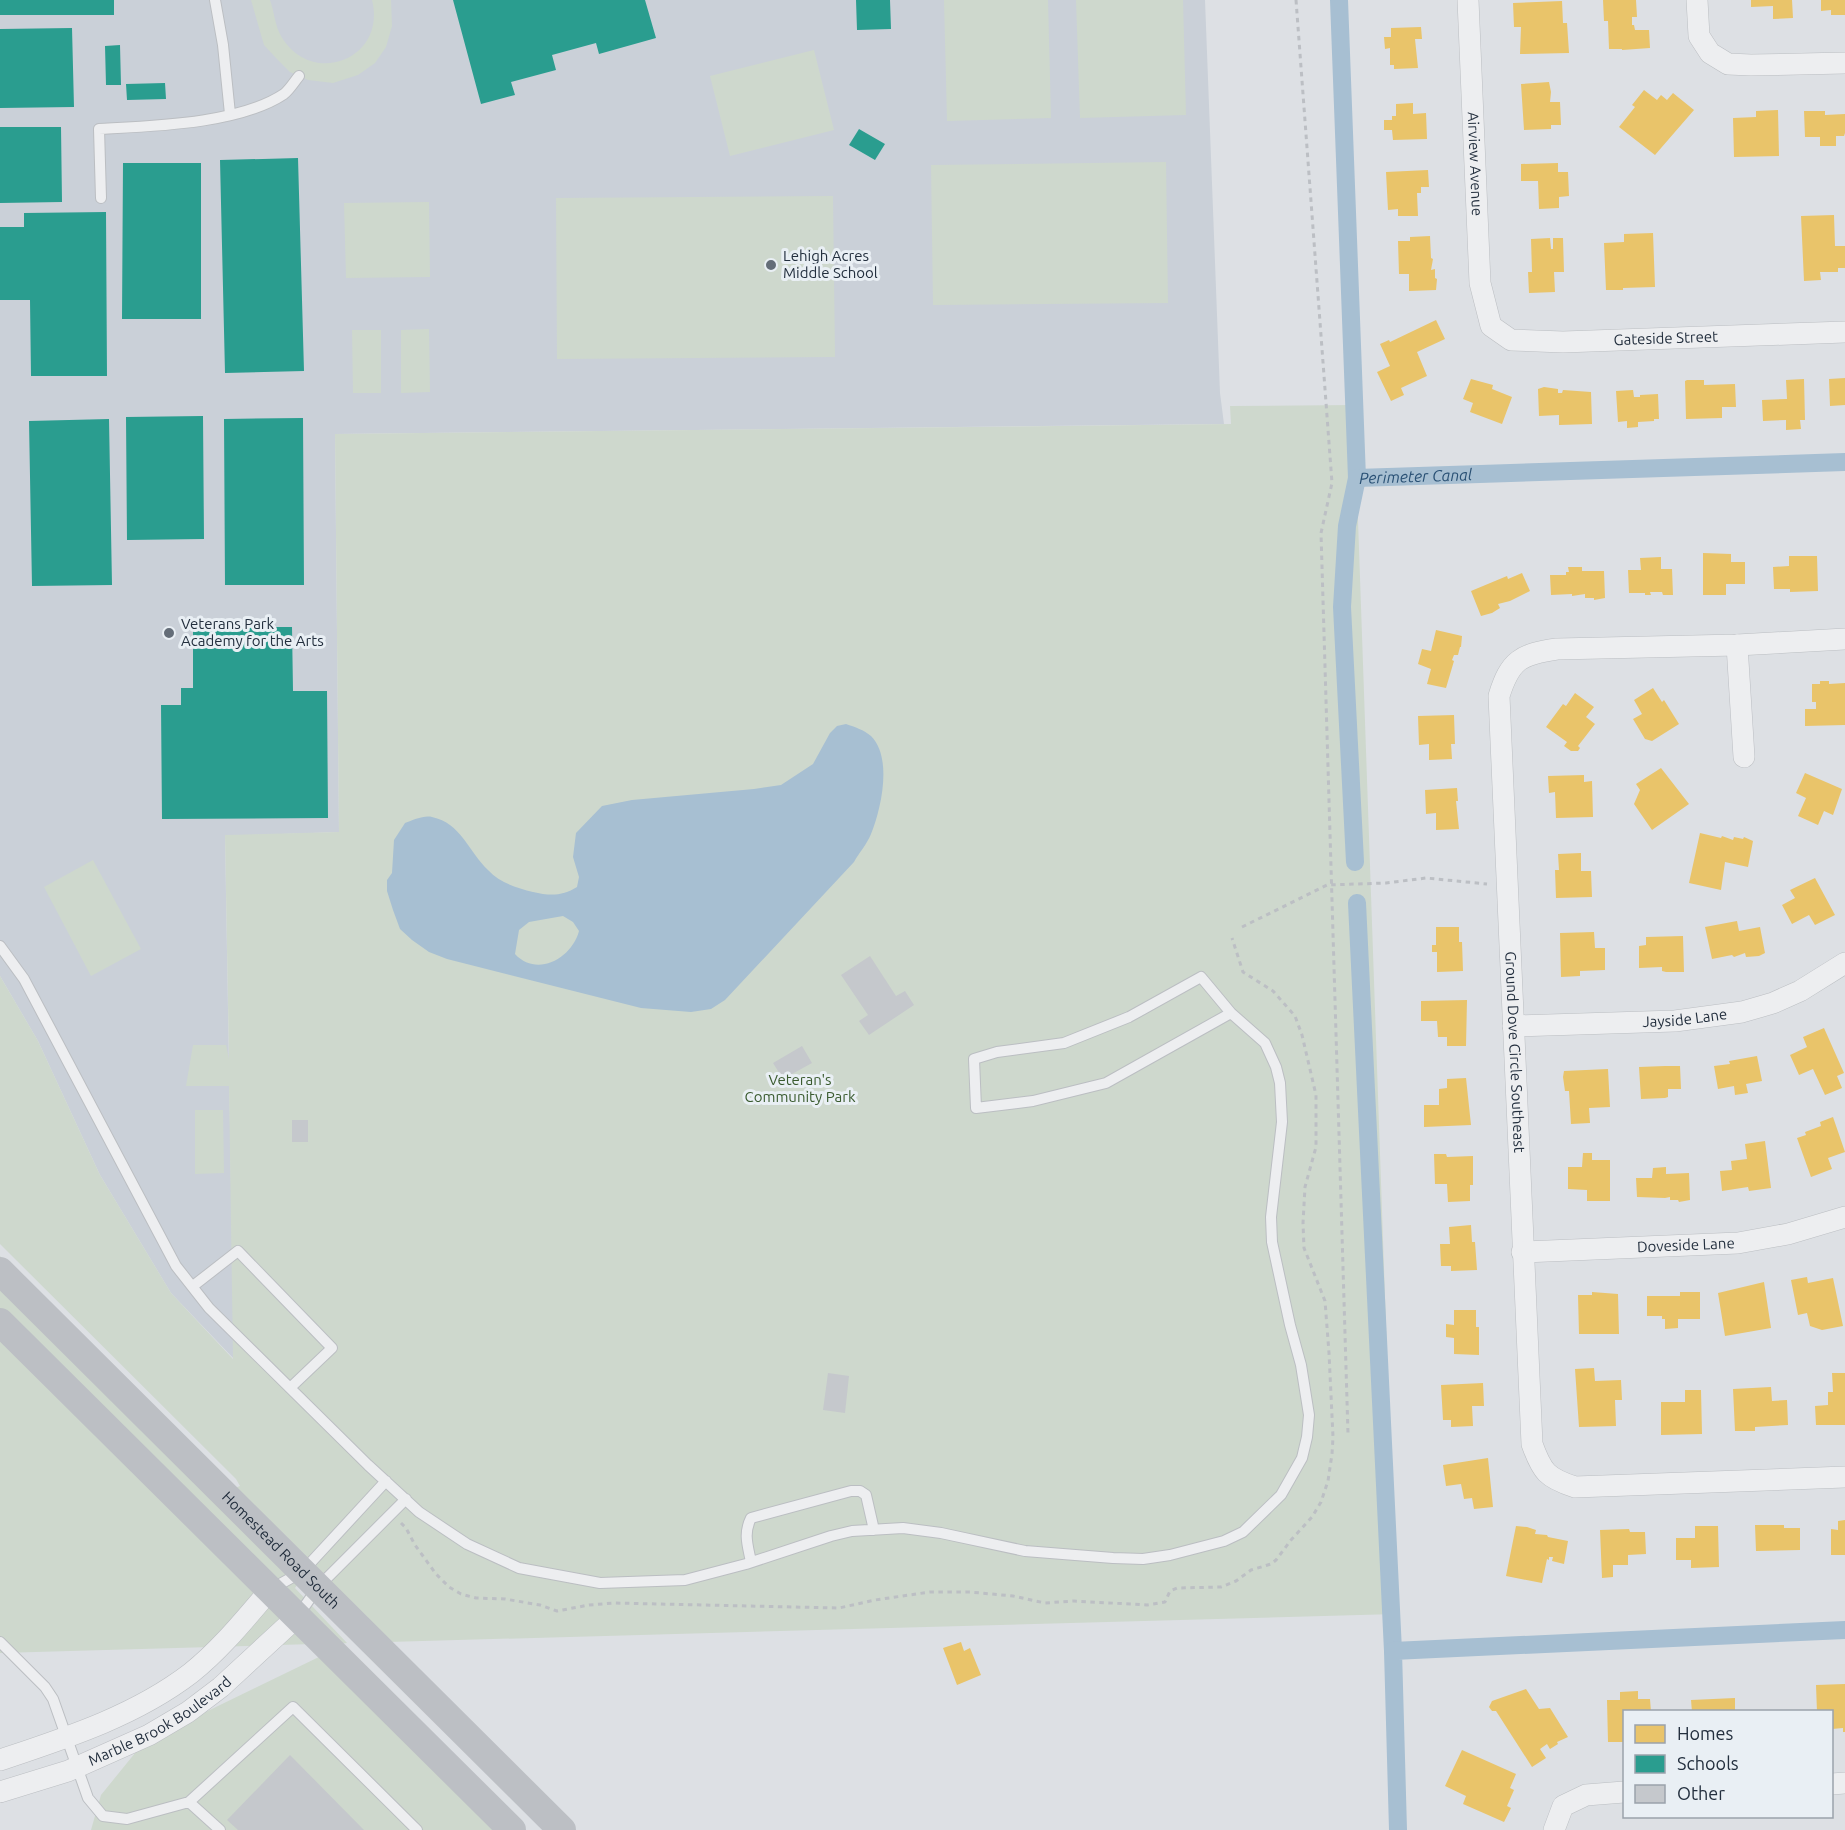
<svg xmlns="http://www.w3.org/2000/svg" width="1845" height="1830" font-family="Ubuntu,sans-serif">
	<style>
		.built { fill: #cad0d8 }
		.green { fill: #ced8cd }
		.water { fill: #a7bfd2; fill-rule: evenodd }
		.homes { fill: #e9c46a }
		.schools { fill: #2a9d8f }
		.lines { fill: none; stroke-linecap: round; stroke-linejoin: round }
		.canal { stroke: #a7bfd2; stroke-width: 18 }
		.building { fill: #c5c8cc }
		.lane-casing { stroke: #bbbec2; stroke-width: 12 }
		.street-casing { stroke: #bbbec2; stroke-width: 22 }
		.path { stroke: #bcbfc4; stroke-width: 3; stroke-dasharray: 4.5 4.5; stroke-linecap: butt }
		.lane { stroke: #edeef0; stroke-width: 10 }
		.street { stroke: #edeef0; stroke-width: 21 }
		.secondary { stroke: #bcbfc4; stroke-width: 28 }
		.poi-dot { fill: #646d78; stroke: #e9eff4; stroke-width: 2 }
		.labels { text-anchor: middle; stroke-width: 6; stroke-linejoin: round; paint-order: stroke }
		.street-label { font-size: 15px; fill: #232f3e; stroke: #e9eff4 }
		.poi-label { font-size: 15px; fill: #232f3e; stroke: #e9eff4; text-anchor: start }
		.park-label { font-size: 15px; fill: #3a5b2f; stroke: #e9eff4 }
		.water-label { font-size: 16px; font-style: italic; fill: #2a5175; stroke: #e9eff4 }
	</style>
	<rect width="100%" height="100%" fill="#dde0e4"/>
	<path class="built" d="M0,0h1205l15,393 4,31 -889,10 4,398 -114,4 9,523 -63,-66 -71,-118 -62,-134 -38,-65z"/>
	<path class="green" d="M251,0h19c4,11 5,26 11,36 30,52 106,24 91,-36h19l1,26 -6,21 -11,16 -17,12 -25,8 -25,-3 -18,-8 -14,-14 -12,-13z
		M944,0h104l3,118 -104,3z
		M1076,0h107l3,115 -106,3z
		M814,50l20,80 -104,26 -20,-80z
		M1166,162l2,141 -235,2 -2,-140z
		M833,196l2,161 -278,2 -1,-161z
		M429,202l1,75 -84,1 -2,-75z
		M429,329l1,63 -29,1v-63z
		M352,330h29v63h-28z
		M1354,405l42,1209 -1008,28 -388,-384v-2l230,230 5,2 5,-2 -4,-7 -236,-235v-268l38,65 62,134 71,118 62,66 -4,-273h-43l7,-41h33l3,14 -4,-224 114,-3 -4,-398 896,-10 -1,-18z
		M93,860l48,89 -50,27 -47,-89z
		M195,1110h28l1,63 -29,1z
		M0,1286l299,296 -4,6 52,55 -8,1 -339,-335z
		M0,1336l313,308 -313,9z
		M323,1655l175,175h-407l10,-35 43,-53z"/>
	<path class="water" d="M846,724c9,3 18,6 25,12 22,22 10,73 0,98 -4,10 -12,19 -17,28l-129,138 -14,9 -20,3 -50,-4 -194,-49 -18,-7 -17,-12 -12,-11 -7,-19 -6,-19v-11l5,-7 2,-33 11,-17c8,-3 19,-8 27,-6 29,6 37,35 56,53 12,13 29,18 45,22 17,4 30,4 44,-5l2,-10 -6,-20 3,-24 26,-27 30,-6 122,-11 27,-4 32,-21 17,-31 7,-7zM563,916l10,6 6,9c-7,27 -42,47 -64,23l4,-24 10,-8z"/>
	<path class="homes" d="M1603,0h33l1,17h-5v8h2l1,5h14l1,18 -28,2v-1h-13l-1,-28h-4z
		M1751,0h41l1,18 -20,1v-13l-22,1z
		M1821,0h24v15h-14v-5l-10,1z
		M1562,1l1,22h4l2,30 -49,1 1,-27h-7l-1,-24z
		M1421,27l1,12h-7l3,29 -24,1v-4h-4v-17l-5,1 -1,-12h7v-9z
		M1549,82l2,10 -1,10h10l1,23h-10v4l-27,1 -3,-46z
		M1644,90l13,10 4,-5 6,5 6,-7 21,17 -39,45 -36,-28 16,-20 -3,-2z
		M1413,103v11l13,-1 1,26 -34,1 -1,-10h-8v-10h8v-4h4v-12z
		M1778,110l1,46 -45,1 -1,-39 23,-1v-6z
		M1804,111h21v4l20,-1v19l-1,3h-8v10h-16v-9h-15z
		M1558,163v9h10l1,24 -10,1v11l-20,1 -1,-28h-17v-17z
		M1428,170l1,17h-8v6h-4l1,23h-20v-7l-10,1 -2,-38z
		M1834,215l1,31h10v22h-7v4h-18l1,8 -17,1 -3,-65z
		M1653,233l2,54 -32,1v2h-17l-2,-47 20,-1v-8z
		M1430,236l1,22 2,1 -2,11 4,-1v9l2,1 -1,11 -27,1v-17h-10l-1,-33h12v-4z
		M1550,238l1,11h2v-11h10l1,34h-10l1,20 -26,1 -1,-21h4l-1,-33z
		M1436,320l9,19 -28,13 10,24 -26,12 3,7 -13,6 -14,-29 13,-6 -10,-22 9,-4 1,2z
		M1845,378v27l-15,1 -1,-27z
		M1471,379l22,6 -1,4 20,8 -10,27 -32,-12 3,-9 -10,-4z
		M1804,379l1,41h-5l1,9 -15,1v-10l-23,1 -1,-21 25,-1 -1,-19z
		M1687,380h17v5l31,-1 1,23h-14v11l-36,1 -1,-38z
		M1544,387l14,2v4h4l1,-3 28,2 1,32 -33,1v-10l-20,1 -1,-27z
		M1633,390l1,7h6v-2l18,-1 1,25h-5v2l-16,1v5l-11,1v-7l-9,1 -2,-31z
		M1703,553l28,1v8h14v22h-19v11h-23z
		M1789,556h28l1,35 -28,1v-3h-16l-1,-22 16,-1z
		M1661,557v12h11l1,26h-10l-1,-3h-12l1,3h-6v-2h-16l-1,-23h13l-1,-12z
		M1568,567h14v4h22l1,27 -11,2v-2h-9v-4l-13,2v-2l-21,1 -1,-20h16v-3h3z
		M1522,573l8,18 -20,10 -12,3 2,4 -8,5 -11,3 -10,-25 36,-15 1,3z
		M1436,630l26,6 -1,11h-1l-2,8h-4l-2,5 2,1 -8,27 -19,-4 4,-15 -13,-5 4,-15 9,2z
		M1820,681h9v3l16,-1v42l-40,1v-17h11v-7h-4v-18h8z
		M1653,688l9,14 2,-2 15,24 -27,17 -7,-2 -12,-20 9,-5 -8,-14z
		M1575,693l19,14 -8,10 9,7 -17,22 2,2 -2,3h-7l-7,-5 3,-4 -21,-15 17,-23 3,2z
		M1454,715l1,29h-4l1,15 -23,1v-16l-10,1 -1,-29z
		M1661,768l28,36 -37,26 -18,-26 6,-14 -4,-6z
		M1805,773l37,16 -9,26 -9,-4 -6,14 -20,-9 8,-18 -10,-5z
		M1584,775v7l8,-1 1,36 -37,1 -1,-26 -6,1 -1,-17z
		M1457,788l1,13h-2l3,28 -23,1v-17l-10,1 -1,-24z
		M1700,833l21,5 1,-2 11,4 1,-3 9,2 1,-2 9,4 -5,26 -23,-5 -4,28 -32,-7z
		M1581,853v18h10l1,26 -36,1 -1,-28h4l-1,-16z
		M1815,878l20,37 -20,10 -6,-10 -17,9 -10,-19 13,-7 -5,-8z
		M1737,921l2,10 21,-4 5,26 -6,3 -13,1 -1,-4 -11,4 -2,-2 -20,4 -7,-32z
		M1436,927h23v15h3l1,29 -26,1v-20h-5v-7h4z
		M1594,932l1,16h10v22l-25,1v5l-19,1 -1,-44z
		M1683,936l1,36h-18l-4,-1v-4l-23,1v-22l7,-1v-8z
		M1467,1000l-1,46h-19v-9h-9l-1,-16h-16v-20z
		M1824,1028l20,45 -7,3 5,12 -17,7 -12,-26 -14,6 -9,-20 17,-8 -4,-10z
		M1757,1056l5,25 -16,3 2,9 -13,2 -1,-9 -16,3 -4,-23 16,-2 -1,-3z
		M1665,1066h15l1,23h-13v8l-3,1 -24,1 -2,-32z
		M1608,1069l2,38 -21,1 1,15 -19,1 -2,-33h-4l-2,-14 1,-6z
		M1466,1078l5,47 -47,2v-22h15v-16l8,-1v-9z
		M1833,1117l12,35 -17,6 4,11 -21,8 -14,-39 9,-3 -1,-3 16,-6 -1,-4z
		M1765,1141l6,47 -22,3 -1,-4 -26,4 -2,-20 12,-1 -1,-9 16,-2 -2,-15z
		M1583,1153h9v7h18v41h-23v-11l-19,-1v-22h14z
		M1434,1154h12l1,3 26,-1v29h-3v16l-22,1 -1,-18h-12z
		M1666,1167v7l23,-1 1,27 -11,2 -1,-2h-8v-3l-5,1 -28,-1 -1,-19h16l1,-10z
		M1471,1225l1,17h3l2,28 -26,1v-5h-10l-1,-22h10l-1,-17z
		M1807,1277l1,6 25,-5 10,48 -21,4 -12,-4 -3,-13 -9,2 -7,-35z
		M1764,1282l7,46 -46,8 -7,-43z
		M1592,1292l26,2 1,40h-40l-1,-39h14z
		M1680,1292h20v27h-22v9l-13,1v-10h-3v-3h-15v-20h33z
		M1454,1310h22v17h3v28l-25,-1v-16l-8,-1v-13l8,1z
		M1594,1368l1,13 26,-1 1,20h-7l1,26 -37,1 -4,-58z
		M1832,1373h13v52h-29l-1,-19 13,-1v-13h5z
		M1483,1383l1,23h-12l1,20 -22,1v-7h-8l-2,-35z
		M1771,1387l1,14 15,-1 1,25 -33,2v4h-20l-2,-42z
		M1685,1390h16l1,44 -41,1v-33h24z
		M1488,1458l5,49 -19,2 -2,-11 -8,1 -3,-15 -15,2 -3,-21z
		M1845,1520v35h-14v-26l7,1v-9z
		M1755,1525h29v3h16v22l-44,1z
		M1516,1526l11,1 9,3 -1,4 12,1 1,2 20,4 -4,23 -12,-3 1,-4h-4v3l-2,-1 -5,24 -36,-7z
		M1695,1526h23l1,41 -28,1v-8h-15v-22h19z
		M1629,1529l1,3h15l1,22 -18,1v10h-15v12l-11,1 -2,-48z
		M961,1642l3,9 6,-3 11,27 -24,10 -14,-37z
		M1845,1684v48h-2v-4l-11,1v-17h-15l-1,-27z
		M1526,1689l13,20 11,-1 18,29 -11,5 1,2 -8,5 -3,-5 -7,5 6,9 -14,9 -36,-56h-4l-3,-4 3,-6z
		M1638,1691v8h12l1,13h-27v30h-16l-1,-42h13v-8z
		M1735,1698v14h-43l-1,-12z
		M1462,1750l54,24 -6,14 4,2 -7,16 4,2 -7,14 -41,-18 3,-8 -21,-10z"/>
	<path class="schools" d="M0,0h114v15h-114z
		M453,0h192l11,38 -57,16 -3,-11 -44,12 4,15 -45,12 4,13 -34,9z
		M856,0h34l1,29 -34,1z
		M72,28l2,79 -74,1v-79z
		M120,45l1,40h-15l-1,-39z
		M165,83l1,16 -39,1 -1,-16z
		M0,127h61l1,75 -62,1z
		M859,129l26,15 -10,16 -26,-15z
		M298,158l6,213 -79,2 -5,-213z
		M123,163h78v156h-79z
		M106,212l1,164h-76l-1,-76h-30v-73h24v-14z
		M203,416l1,123 -77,1 -1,-123z
		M303,418l1,167h-79l-1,-166z
		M109,419l3,166 -80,1 -3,-165z
		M193,627h99l1,64h34l1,127 -166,1 -1,-114h20v-17h12z"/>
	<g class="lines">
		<g class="canal">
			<path id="s1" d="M1339,0l18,478 488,-16"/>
			<path d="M1355,862l-13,-255 5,-81 10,-48"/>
			<path d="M1357,903l36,748"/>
			<path d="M1398,1830l-5,-179 452,-21"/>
		</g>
	</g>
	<path class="building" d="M870,956l26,40 9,-5 9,14 -45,30 -10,-14 9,-6 -27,-40z
		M802,1046l10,17 -29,16 -10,-16z
		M292,1120h16v22h-16z
		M828,1373l21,3 -4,37 -22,-3z
		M290,1755l74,75h-126l-11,-10z"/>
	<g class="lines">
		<g class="lane-casing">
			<path id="lane" d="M215,0l8,45 7,69
				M101,198l-2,-69c54,-3 140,-5 185,-35 6,-5 10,-12 15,-18
				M0,946l24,33 152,287 33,42 159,157 51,47 48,32 52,24 81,15 85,-3 61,-16 85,-28 21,-5 51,-3 38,5 84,18 88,7 30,1 27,-4 54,-14 19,-9 38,-37 21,-37 5,-21 2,-22 -8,-50 -11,-40 -18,-83 -1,-25 11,-95 -2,-39 -4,-16 -11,-24 -34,-30 -30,-36 -72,40 -65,26 -67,9 -23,7 2,49 57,-7 73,-18 125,-70
				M193,1286l45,-35 94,97 -42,40
				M751,1562c-3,-16 -8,-28 0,-44l100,-27h9l6,4 8,35
				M271,1589l31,-17 84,-91
				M298,1616l20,-29 88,-88
				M0,1642l45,45 8,12 35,99 15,18 24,3 62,-17 104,-95 124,123
				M189,1802l31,28"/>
		</g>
		<g class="street-casing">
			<g id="street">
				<path id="s2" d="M1468,0l12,283 11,43 20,14 52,2 282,-10"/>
				<path d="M1697,0l2,36 11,17 18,11 23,1 94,-2"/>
				<path id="s3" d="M1845,639l-108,6 -180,4c-36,5 -47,11 -58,47l33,748c10,28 15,34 43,43l270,-10"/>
				<path d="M1737,645l7,112"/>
				<path id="s4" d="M1513,1026l162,-5 67,-9 31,-9 27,-12 45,-28"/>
				<path id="s5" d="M1522,1252l216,-9 50,-9 57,-17"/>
				<path d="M0,1760c66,-22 135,-44 191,-87 30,-24 54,-54 79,-83"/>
				<path d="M1832,1784l13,-1"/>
				<path id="s6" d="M0,1792l68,-21 81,-36 39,-23 33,-25 77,-71"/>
				<path d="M1554,1830l9,-24 23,-11 38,-3"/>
			</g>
		</g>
		<path class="path" d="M1296,0l36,483 -11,50 27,901
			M1242,927l85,-42 59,-2 40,-5 61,6
			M401,1523l5,5 9,17 21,29 13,13 12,7 15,4 29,1 35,6 17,6 32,-6 25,-2 225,5 36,-8 55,-8h40l43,4 32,7 29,-2 73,4 18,-3 5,-11 7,-3 44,-1 15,-6 15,-11 20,-6 5,-4 15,-20 21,-23 9,-15 7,-21 4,-27 1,-17 -4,-84 -4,-52 -21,-53 -1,-25 2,-36 11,-40v-52l-14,-60 -7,-19 -22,-25 -30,-19 -11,-34"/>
		<use href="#lane" class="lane"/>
		<use href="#street" class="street"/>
		<g class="secondary">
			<path id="s7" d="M0,1271l562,559"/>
			<path d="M0,1322l512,508"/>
		</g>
	</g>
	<g class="poi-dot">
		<circle cx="771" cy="265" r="6"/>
		<circle cx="169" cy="633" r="6"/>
	</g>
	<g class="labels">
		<g class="street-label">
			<text dy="5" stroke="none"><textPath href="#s2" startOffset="164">Airview Avenue</textPath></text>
			<text dy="5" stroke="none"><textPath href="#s2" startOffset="507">Gateside Street</textPath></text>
			<text dy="5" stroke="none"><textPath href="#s4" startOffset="172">Jayside Lane</textPath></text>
			<text dy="5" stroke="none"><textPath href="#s3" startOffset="726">Ground Dove Circle Southeast</textPath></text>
			<text dy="5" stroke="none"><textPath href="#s5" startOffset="164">Doveside Lane</textPath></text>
			<text dy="5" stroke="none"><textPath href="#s7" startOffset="396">Homestead Road South</textPath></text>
			<text dy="5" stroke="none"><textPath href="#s6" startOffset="176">Marble Brook Boulevard</textPath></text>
		</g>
		<g class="poi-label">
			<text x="783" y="261">Lehigh Acres<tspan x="783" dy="17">Middle School</tspan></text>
			<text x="181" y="629">Veterans Park<tspan x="181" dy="17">Academy for the Arts</tspan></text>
		</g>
		<g class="park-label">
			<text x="800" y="1085">Veteran's<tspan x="800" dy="17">Community Park</tspan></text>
		</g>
		<g class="water-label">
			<text dy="6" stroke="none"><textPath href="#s1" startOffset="537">Perimeter Canal</textPath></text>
		</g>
	</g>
	<rect x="1623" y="1710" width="210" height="108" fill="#e9eff4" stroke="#9aa2ab" stroke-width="1.5"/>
	<rect x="1635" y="1725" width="30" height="18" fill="#e9c46a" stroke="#9aa2ab" stroke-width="1.5"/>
	<text x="1677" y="1740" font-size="18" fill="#232f3e">Homes</text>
	<rect x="1635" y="1755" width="30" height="18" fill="#2a9d8f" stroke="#9aa2ab" stroke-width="1.5"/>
	<text x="1677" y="1770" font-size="18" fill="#232f3e">Schools</text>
	<rect x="1635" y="1785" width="30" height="18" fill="#c5c8cc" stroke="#9aa2ab" stroke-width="1.5"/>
	<text x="1677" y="1800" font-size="18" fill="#232f3e">Other</text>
</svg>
